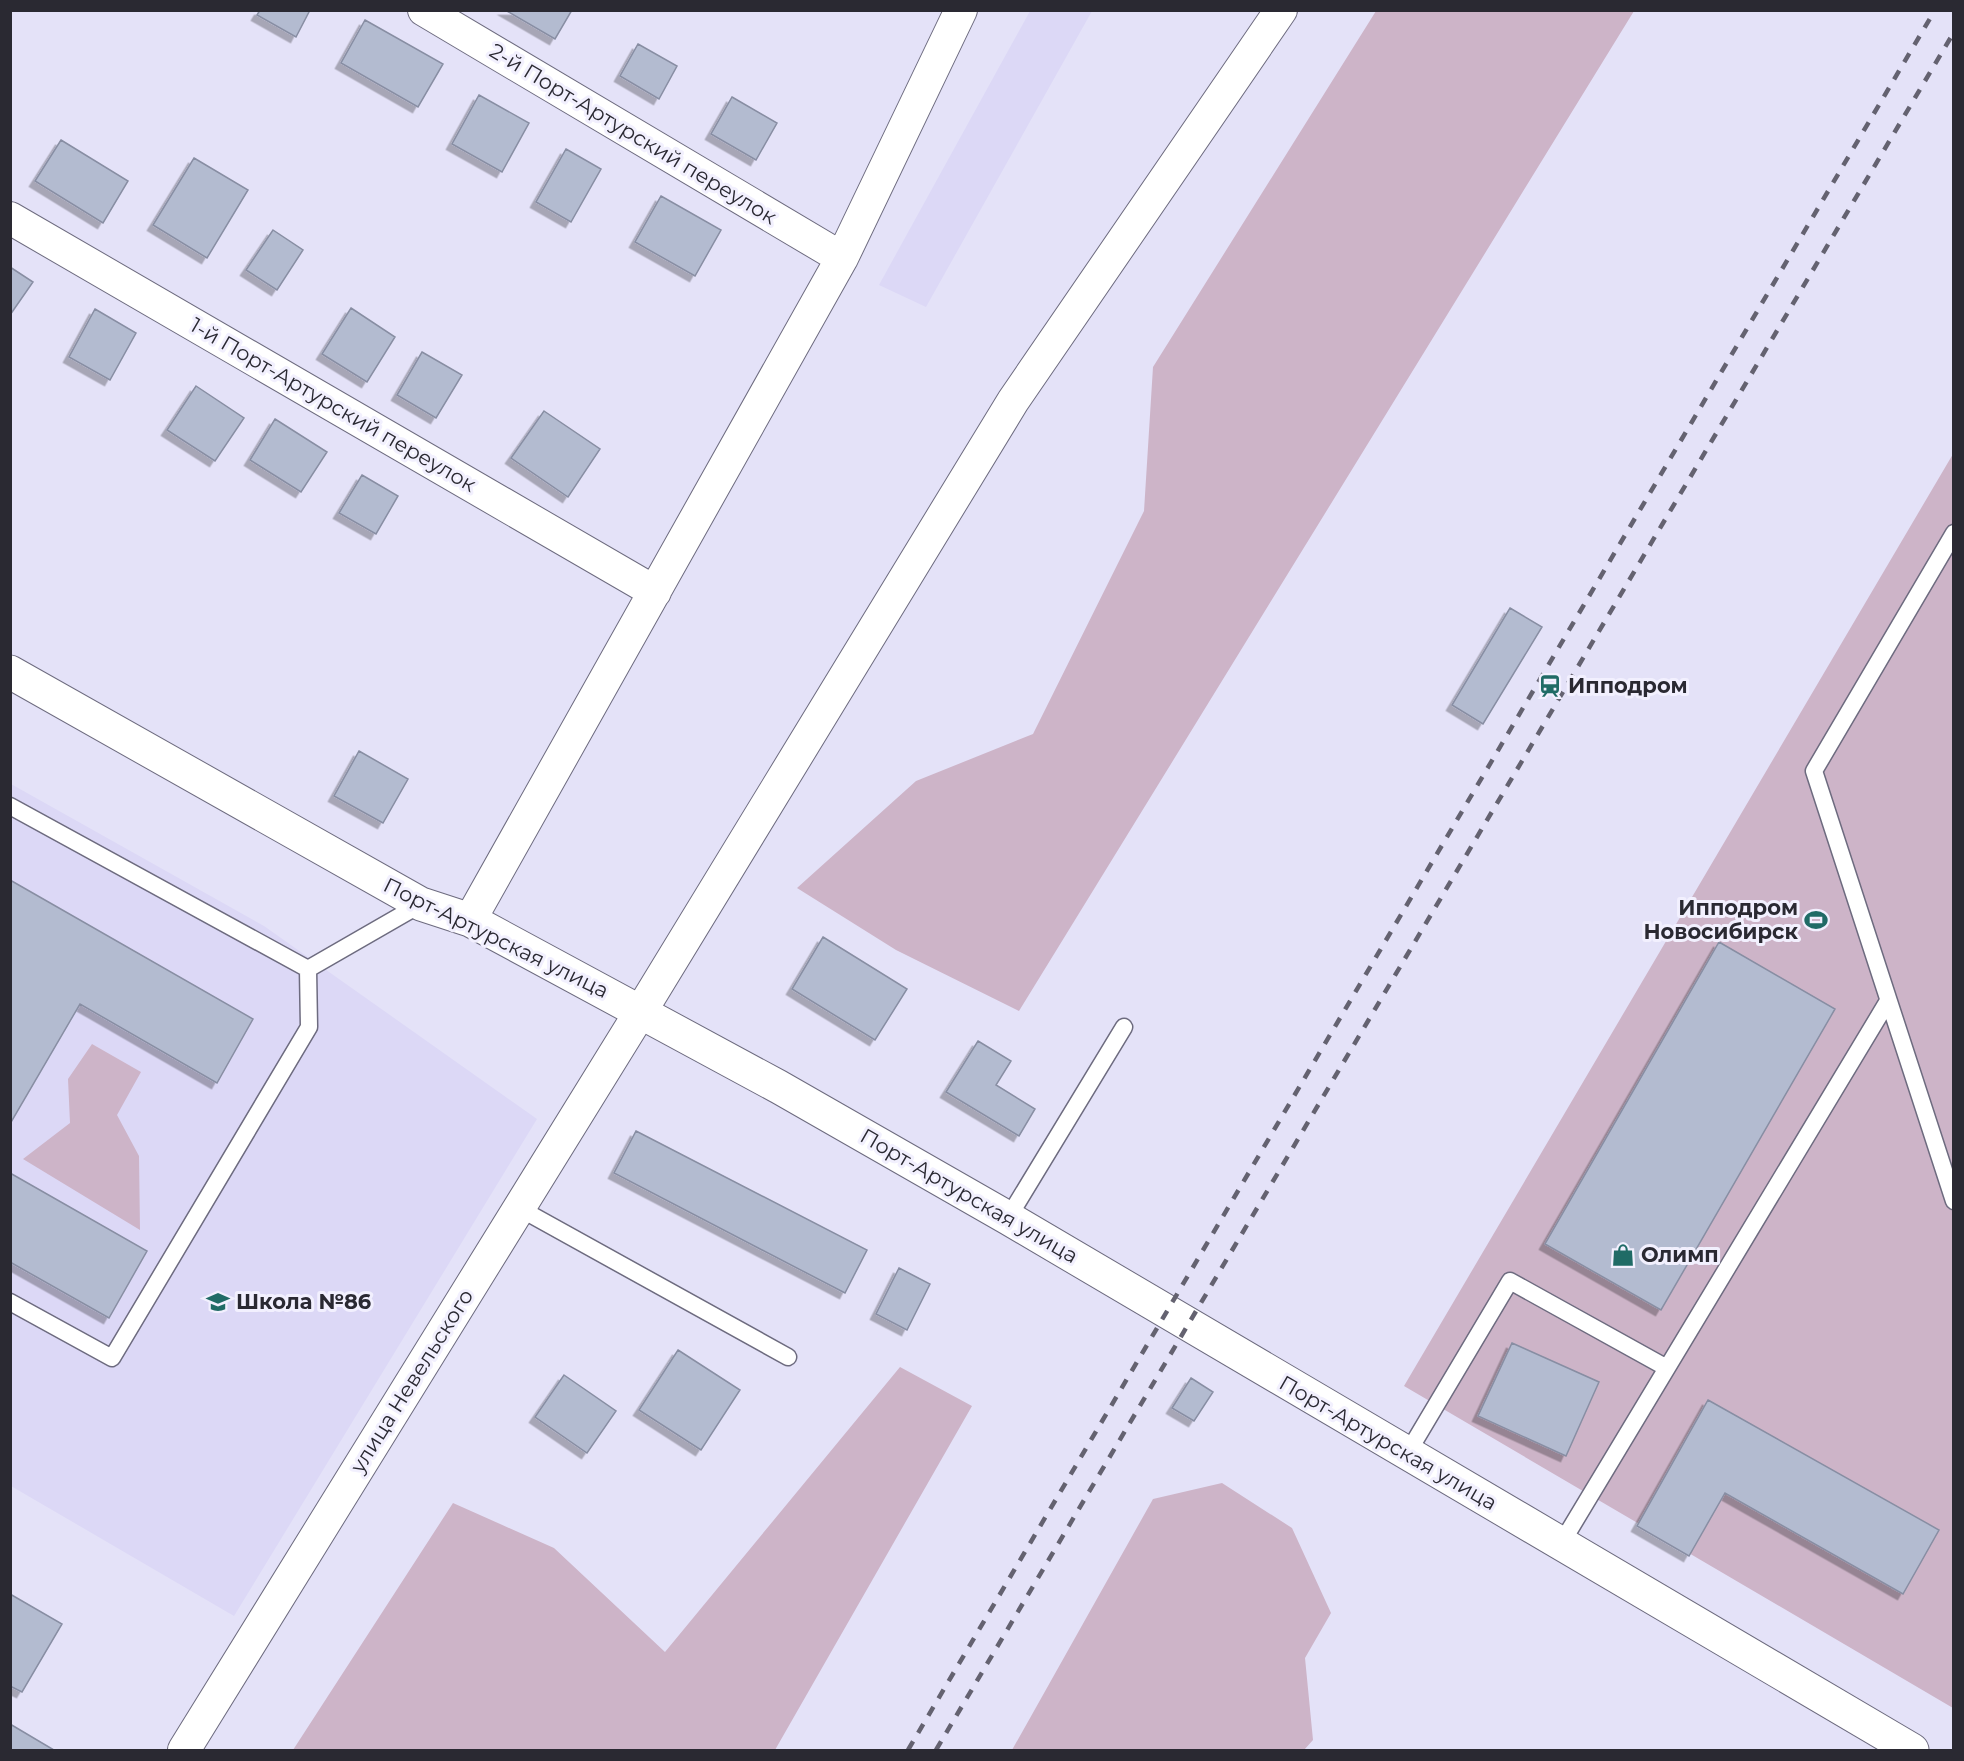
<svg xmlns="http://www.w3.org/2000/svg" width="1964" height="1761" font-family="Montserrat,sans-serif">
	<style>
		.built { fill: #dcd8f6 }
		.green { fill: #cdb4c8 }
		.building { fill: #b3bbd0; stroke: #888ea3; stroke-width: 1.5; filter: url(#shadow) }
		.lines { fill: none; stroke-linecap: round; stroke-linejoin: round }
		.service-casing { stroke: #6d6b7f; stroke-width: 19 }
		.minor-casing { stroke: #6d6b7f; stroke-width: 34 }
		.tertiary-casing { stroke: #6d6b7f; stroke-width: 35 }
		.service { stroke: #fff; stroke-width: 16 }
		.minor { stroke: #fff; stroke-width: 32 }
		.tertiary { stroke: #fff; stroke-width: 33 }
		.rail { stroke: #646270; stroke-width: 4.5; stroke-dasharray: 10 10; stroke-linecap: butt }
		.labels { text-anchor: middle; stroke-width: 6; stroke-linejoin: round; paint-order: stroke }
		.street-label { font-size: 21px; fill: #2a2932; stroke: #f2f0fe }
		.poi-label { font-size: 21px; font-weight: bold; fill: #2a2932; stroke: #f2f0fe; text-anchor: start }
	</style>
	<defs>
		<filter id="shadow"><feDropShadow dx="-5.5" dy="5.5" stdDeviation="0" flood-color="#0004"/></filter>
	</defs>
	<rect width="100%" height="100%" fill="#e4e2f8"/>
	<path class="built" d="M1030,11h62l-166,296 -47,-22z
		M11,784l253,142 273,193 -303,497 -223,-130z"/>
	<path class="green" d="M1376,11h258l-615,1000 -123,-61 -99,-62 119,-107 117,-47 111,-223 9,-144z
		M1953,454v1254l-549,-322z
		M92,1044l49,28 -24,43 22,41 1,74 -117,-71 47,-36 -2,-44z
		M900,1367l72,39 -197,344h-482l160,-247 101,45 111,104z
		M1222,1483l70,45 39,85 -26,45 8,82 -9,10h-292l141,-251z"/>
	<path class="building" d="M260,10h50l-14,27 -39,-22z
		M505,10h67l-17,29z
		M365,20l78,44 -25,43 -77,-44z
		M638,44l39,22 -18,33 -39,-23z
		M479,95l50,28 -27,49 -50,-28z
		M732,97l45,26 -21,37 -45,-26z
		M61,140l67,41 -25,42 -68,-42z
		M566,149l35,20 -30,53 -35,-20z
		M194,158l54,32 -41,68 -54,-33z
		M661,196l60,34 -26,46 -60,-34z
		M273,230l30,20 -26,40 -31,-20z
		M10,267l23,15 -23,33z
		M351,308l44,29 -28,45 -45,-28z
		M95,309l41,24 -26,47 -41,-23z
		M422,352l40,23 -26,43 -39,-23z
		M196,386l48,32 -29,43 -48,-31z
		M544,411l56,38 -32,48 -57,-39z
		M275,419l52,33 -26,40 -51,-32z
		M362,475l36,21 -22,38 -37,-21z
		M1510,608l32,19 -59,97 -31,-19z
		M359,751l49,28 -25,44 -49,-27z
		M10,880l243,139 -36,64 -137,-79 -70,120z
		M823,937l84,52 -32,51 -83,-51z
		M1719,942l116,67 -174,301 -116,-66z
		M978,1041l33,20 -15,24 39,24 -16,27 -73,-44z
		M636,1131l231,119 -22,43 -231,-120z
		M10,1173l137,78 -38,67 -99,-56z
		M899,1268l31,16 -23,46 -31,-16z
		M1512,1343l87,39 -33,74 -88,-40z
		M678,1350l62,40 -39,60 -62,-40z
		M564,1375l52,36 -29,42 -52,-36z
		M1191,1378l22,14 -19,29 -22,-13z
		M1708,1400l231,130 -36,64 -178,-101 -36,63 -52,-30z
		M10,1594l52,30 -40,68 -12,-6z
		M10,1724l44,26h-44z"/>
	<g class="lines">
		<g class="service-casing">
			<path id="service" d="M1954,533l-140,238 140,430
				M10,806l298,163 113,-65
				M519,1208l269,149
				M1008,1218l116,-191
				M10,1302l102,56 197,-331 -1,-58
				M1407,1454l103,-173 157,87
				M1561,1544l327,-543"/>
		</g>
		<g class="minor-casing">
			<path id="minor" d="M424,10l418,248
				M10,218l645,374
				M470,920l372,-662 119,-248
				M184,1750l457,-739 372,-610 268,-391"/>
		</g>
		<g class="tertiary-casing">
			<path id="tertiary" d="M10,672l411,232 49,16 309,167 229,131 904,532"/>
		</g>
		<use href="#service" class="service"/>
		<use href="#minor" class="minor"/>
		<use href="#tertiary" class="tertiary"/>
		<path class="rail" d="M908,1750l1027,-1740
			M936,1750l1018,-1718"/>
	</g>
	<defs>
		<g id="station-bare" transform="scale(1.8)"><path d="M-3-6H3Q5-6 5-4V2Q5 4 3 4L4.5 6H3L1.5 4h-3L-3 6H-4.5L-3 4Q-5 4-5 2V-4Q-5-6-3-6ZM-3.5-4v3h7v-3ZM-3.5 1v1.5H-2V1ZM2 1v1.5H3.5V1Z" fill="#206b66" stroke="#f2f0fe" stroke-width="2.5" paint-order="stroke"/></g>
		<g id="stadium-bare" transform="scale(1.8)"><path d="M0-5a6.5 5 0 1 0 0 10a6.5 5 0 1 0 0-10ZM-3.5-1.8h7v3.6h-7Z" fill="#206b66" stroke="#f2f0fe" stroke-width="2.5" paint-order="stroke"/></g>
		<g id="shop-bare" transform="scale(1.8)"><path d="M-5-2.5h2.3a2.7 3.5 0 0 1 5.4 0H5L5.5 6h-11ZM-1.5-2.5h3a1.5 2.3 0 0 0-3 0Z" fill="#206b66" stroke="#f2f0fe" stroke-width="2.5" paint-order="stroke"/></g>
		<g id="school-bare" transform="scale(1.8)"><path d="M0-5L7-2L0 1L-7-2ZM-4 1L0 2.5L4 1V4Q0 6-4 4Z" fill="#206b66" stroke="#f2f0fe" stroke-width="2.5" paint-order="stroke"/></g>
	</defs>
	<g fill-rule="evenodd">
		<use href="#station-bare" x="1550" y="686"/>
		<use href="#stadium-bare" x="1816" y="920"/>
		<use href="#shop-bare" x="1623" y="1255"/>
		<use href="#school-bare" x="218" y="1302"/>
	</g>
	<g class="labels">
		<g class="street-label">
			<text transform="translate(633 134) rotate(31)" y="7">2-й Порт-Артурский переулок</text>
			<text transform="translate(333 405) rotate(30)" y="7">1-й Порт-Артурский переулок</text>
			<text transform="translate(496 938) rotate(26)" y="7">Порт-Артурская улица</text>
			<text transform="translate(969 1196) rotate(30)" y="7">Порт-Артурская улица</text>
			<text transform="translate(412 1381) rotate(-58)" y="7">улица Невельского</text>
			<text transform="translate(1388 1443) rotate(30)" y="7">Порт-Артурская улица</text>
		</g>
		<g class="poi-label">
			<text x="1568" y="693">Ипподром</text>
			<text x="1798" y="915" text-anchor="end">Ипподром<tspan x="1798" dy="24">Новосибирск</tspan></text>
			<text x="1641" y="1262">Олимп</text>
			<text x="236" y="1309">Школа №86</text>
		</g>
	</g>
	<rect width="1964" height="1761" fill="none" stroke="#2a2932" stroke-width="24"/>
</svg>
